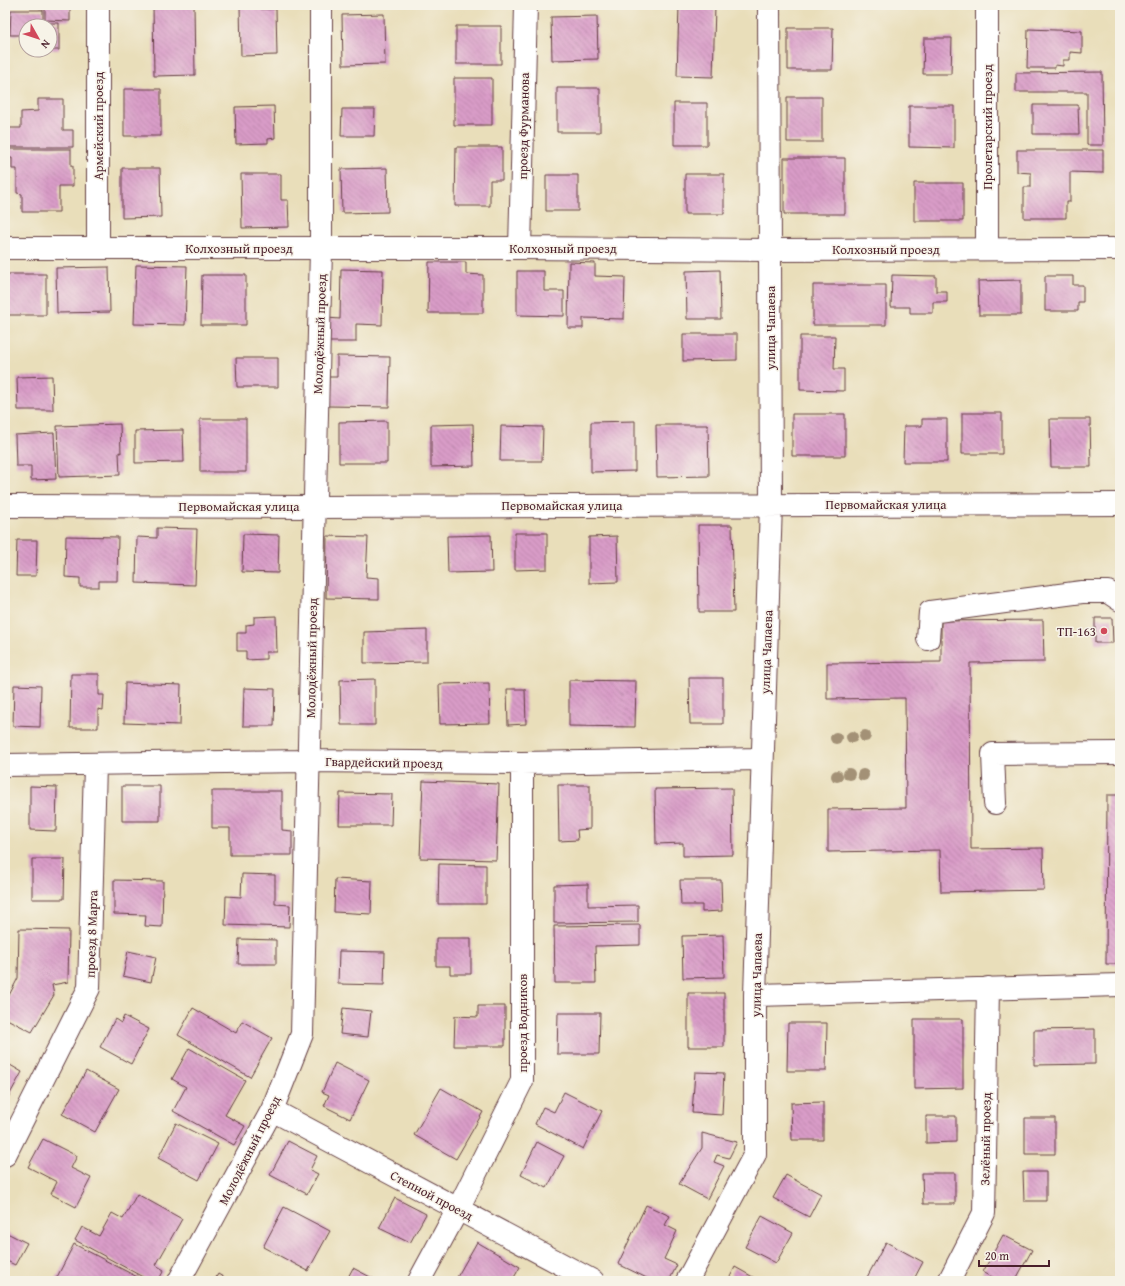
<svg xmlns="http://www.w3.org/2000/svg" width="1125" height="1286" font-family="'Gentium Book Plus',serif">
	<style>
		.building { fill: url(#building-back-hatch) }
		.lines { fill: none; stroke-linecap: round; stroke-linejoin: round }
		.minor-casing { stroke: #623c40; stroke-width: 24 }
		.minor { stroke: #fff; stroke-width: 22 }
		.tree { fill: #a39176 }
		.poi-dot { fill: #d1495b; stroke: #f7f3e8; stroke-width: 1.5 }
		.labels { text-anchor: middle; stroke-width: 3; stroke-linejoin: round; paint-order: stroke }
		.street-label { font-size: 13px; fill: #4a1f2b; stroke: #f7f3e8 }
		.poi-label { font-size: 13px; fill: #4a1f2b; stroke: #f7f3e8; text-anchor: end }
	</style>
	<defs>
		<pattern id="building-back-hatch" width="6" height="6" patternUnits="userSpaceOnUse"><rect width="6" height="6" fill="#d99cc8"/><path d="M-1 5l2 2M0 0l6 6M5-1l2 2" fill="none" stroke="#b27fa3"/></pattern>
	</defs>
	<rect width="100%" height="100%" fill="#f7f3e8"/>
	<filter id="ink" filterUnits="userSpaceOnUse"><feTurbulence type="fractalNoise" baseFrequency=".025" numOctaves="2"/><feDisplacementMap in="SourceGraphic" scale="8" xChannelSelector="R" yChannelSelector="G"/><feConvolveMatrix kernelMatrix="1 2 1 2 8 2 1 2 1" color-interpolation-filters="sRGB"/></filter>
	<filter id="wash" filterUnits="userSpaceOnUse"><feTurbulence type="fractalNoise" baseFrequency=".012" numOctaves="4" result="noise"/><feDisplacementMap in="SourceGraphic" scale="16" xChannelSelector="R" yChannelSelector="G"/><feGaussianBlur stdDeviation="0.9" result="paint"/><feColorMatrix in="noise" values="0 0 0 0 0 0 0 0 0 0 0 0 0 0 0 0 0 1.4 0 .05"/><feComposite in="paint" operator="in"/></filter>
	<g filter="url(#wash)">
		<rect width="100%" height="100%" fill="#e9deba"/>
		<g id="blocks">
			<path class="building" d="M45,5h25v16l-25,-1z
				M153,5h41l1,70 -41,1z
				M240,5h21v4h15l1,46 -36,1z
				M679,5l36,1 -2,71 -36,-1z
				M11,10h32v13h16v27h-9v-24h-24v9h-16z
				M384,14l1,50 -42,1 -1,-50z
				M597,16l1,43 -46,1 -1,-43z
				M456,26h45v38h-45z
				M788,28h45l-1,42h-44z
				M1028,29l54,2v22l-12,-1v8h-7v6l-8,-1v3h-28z
				M924,38h28l-1,36h-28z
				M1102,72l1,73h-16v-53h-71v-19z
				M454,78h38v47h-38z
				M557,88h43v44h-43z
				M124,89h37v47h-37z
				M787,97h35v45h-35z
				M38,99h25v31h10v17h-68v-19h16v-16l17,-1z
				M674,103h33v42h-33z
				M1033,105h45l1,29h-46z
				M274,106l1,32 -7,1v4l-32,1 -1,-37z
				M909,106h45v42l-45,-1z
				M342,109h33l-1,27h-33z
				M456,147h46v33h-12v26h-35z
				M6,149h65v17h2v20h-14v26h-37v-18l-5,-1v-24h-5v-11h-6z
				M1017,150h86v23l-33,-1v30h-4v16h-42v-31h7v-14l-14,-1z
				M784,158h61v56h-61z
				M122,168h38l1,49 -39,1z
				M387,168l1,44 -46,1 -1,-44z
				M241,174h40v26h7l1,27 -47,1z
				M685,174h39v40h-39z
				M546,175h32v36h-32z
				M914,183h49v38h-49z
				M429,262h37v12l17,1v38h-55z
				M569,262l26,1v13l30,1 -1,42 -41,-1v10h-15z
				M136,265l51,1 -2,59 -51,-1z
				M109,267l1,45 -53,1 -1,-45z
				M341,269l42,1 -1,55 -26,-1v18h-29v-24l13,1z
				M720,270l1,49h-34l-1,-48z
				M517,271h27v20h20v25l-47,-1z
				M5,274h41v41h-41z
				M202,275h44v50h-45z
				M892,275l44,1v15h11v11h-14v11h-23v-6h-19z
				M1045,276h28v9h10v17h-5v9h-33z
				M1021,280v35h-42l-1,-34z
				M813,285h73v40h-73z
				M683,334h54v26l-54,1z
				M800,336h35l-1,33h10v22l-44,-1z
				M337,356l53,1 -1,50 -61,-1 1,-29h8z
				M236,358h42v29h-41z
				M52,376l1,34h-35l-1,-33z
				M962,413h40v41h-40z
				M792,414h53v42h-53z
				M200,419h46v53h-46z
				M922,419h25v43h-44l1,-36h18z
				M1050,419h40l1,48h-40z
				M387,421v42h-48v-41z
				M635,421v50l-44,1v-50z
				M120,424l1,29 -2,-1 1,23 -61,2 -2,-51z
				M473,424l1,42 -43,1v-42z
				M656,425h52l1,51 -52,1z
				M501,426l42,1 -1,34h-42z
				M183,430l1,32 -49,1v-32z
				M54,433l2,46 -25,1v-14h-15l-1,-31z
				M698,525h34l2,87h-35z
				M157,528l40,1 -2,56 -59,-2 1,-46 20,1z
				M515,533h32v36l-32,1z
				M243,534l36,1 -1,38 -36,-1z
				M491,535l1,37 -44,1 -1,-37z
				M66,536l52,1 -1,44h-18v6h-19v-9l-15,-1z
				M327,536l41,1 -2,40 13,1v21l-53,-1z
				M617,536l1,46 -29,1v-46z
				M17,540h20l-1,36h-20z
				M276,616l1,36h-11v7l-20,1v-9h-9v-18h9v-8l8,-1v-7z
				M1095,618h17l1,25h-18z
				M1043,620l1,42 -74,1 1,186 72,-1 1,42 -103,2 -1,-42 -112,2v-43l78,-1 -1,-110 -78,1v-36l114,-1v-41z
				M427,630v32l-63,1v-31z
				M71,674h28v21h5l-1,15 -5,-1v19h-28z
				M689,678h34v46h-33z
				M375,679v46h-34l-1,-45z
				M569,680l67,1 -1,46 -66,-1z
				M125,683l56,2 -1,40 -56,-2z
				M489,683l1,40 -50,1 -1,-40z
				M14,685l27,1 -1,41 -27,-1z
				M244,688l31,1 -1,37h-31z
				M507,689h18l1,35 -18,1z
				M423,781l76,3 -3,76 -76,-2z
				M558,785h32v44l-13,1 1,10 -19,1z
				M30,786l27,1 -1,44 -26,-1z
				M122,786h38v35h-38z
				M732,788l1,67 -50,1v-13l-27,1 -1,-55z
				M212,791h70v39l10,1v24h-62v-27h-18z
				M340,793l52,1 -1,31h-52z
				M1107,795h13v169h-14z
				M32,859h33l-1,40h-32z
				M439,864l47,1v39h-48z
				M242,874l33,1v29l15,1 -1,22 -64,-2 1,-29 15,1z
				M335,879l37,2 -1,33 -37,-2z
				M114,880l49,1 -1,46 -17,-1 1,-11 -32,-1z
				M680,880h41l1,31 -20,1v-7h-21z
				M588,884v22l50,-1v17l-84,1v-38z
				M640,925v20l-45,1 1,37h-41l-1,-57z
				M19,929l50,1 -1,52 -16,3 2,10 -22,37 -27,-14v-15l13,-25z
				M723,935l1,42 -41,1 -1,-42z
				M436,938h35v36h-21v-8h-14z
				M239,939l37,1v24h-38z
				M128,951l28,6 -5,25 -28,-6z
				M339,951l46,1 -1,33 -46,-1z
				M688,993h36v54h-36z
				M478,1006h27v40h-51l1,-30 23,1z
				M193,1008l43,25 6,-12 30,17 -22,39 -72,-42z
				M343,1008l28,3 -3,26 -28,-3z
				M558,1013h42l-1,41h-42z
				M124,1016l25,13 -18,35 -31,-17 15,-28 6,4z
				M914,1019h49v69l-49,1z
				M788,1023h39l-1,48h-39z
				M1095,1029v35l-61,1v-35z
				M189,1048l56,32 -20,35 20,11 -11,19 -61,-34 13,-24 -14,-8z
				M5,1062l17,10 -17,31z
				M335,1063l34,17 -19,39 -26,-13 5,-11 -7,-3z
				M86,1071l33,18 -24,43 -33,-18z
				M695,1072l29,1 -2,42 -30,-2z
				M441,1088l42,24 -27,47 -42,-24z
				M564,1092l38,19 -19,38 -48,-25 8,-17 11,5z
				M823,1102v38h-31l-1,-37z
				M926,1116h30v26l-30,1z
				M1025,1118h30v36h-30z
				M176,1123l42,21 -19,36 -41,-22z
				M702,1133l35,9 -8,16 -12,-3 -3,7 10,4 -17,33 -28,-15 23,-36z
				M43,1139l34,17 -6,12 20,10 -15,29 -25,-13 6,-12 -29,-15z
				M288,1141l29,15 -7,14 8,4 -11,20 -37,-19z
				M537,1142l27,14 -17,32 -26,-13z
				M1023,1172h23v29h-22z
				M922,1173h33v31h-32z
				M786,1175l35,19 -12,23 -36,-19z
				M137,1194l45,25 -26,46 8,5 -6,11h-8l-75,-41 7,-13 17,9 13,-23 11,6z
				M395,1198l31,16 -16,29 -31,-15z
				M646,1205l24,11 -5,9 12,6 -13,28 13,6 -8,16h-16l-35,-17z
				M284,1207l46,24 -22,40 -45,-24z
				M762,1216l31,17 -17,30 -31,-16z
				M5,1232l22,11 -12,22 -10,-5z
				M1003,1235l29,15 -17,31h-16l-16,-9z
				M477,1242l43,25 -8,14h-53l-3,-2z
				M886,1242l37,20 -10,19h-48z
				M74,1244l71,37h-90z
				M735,1267l25,14h-32z
				M353,1268l25,13h-32z
				M218,1274l12,7h-16z"/>
		</g>
	</g>
	<g filter="url(#ink)">
		<use href="#blocks" fill-opacity="0" stroke="#623c40" stroke-width="1"/>
		<g class="lines">
			<g class="minor-casing">
				<path id="minor" d="M98,5v242
					M987,5v244
					M5,248h515l249,2 351,-1
					M520,248l6,-243
					M5,506l309,1 806,-3
					M928,639l2,-27 152,-20h26l12,8
					M5,765l303,-4 214,2 240,-4
					M995,803l-2,-49 127,-1
					M755,995l365,-10
					M272,1110l321,171
					M5,1155l84,-167 6,-223
					M179,1281l93,-171 30,-76 19,-785v-244
					M419,1281l39,-72 64,-128v-318
					M687,1281l68,-127v-159l16,-491 -2,-499
					M949,1281l35,-68 4,-225"/>
			</g>
			<use href="#minor" class="minor"/>
		</g>
		<g class="tree">
			<circle cx="865" cy="736" r="6"/>
			<circle cx="852" cy="737" r="6"/>
			<circle cx="836" cy="738" r="6"/>
			<circle cx="849" cy="774" r="6"/>
			<circle cx="863" cy="775" r="6"/>
			<circle cx="837" cy="776" r="6"/>
		</g>
	</g>
	<circle class="poi-dot" cx="1104" cy="631" r="4"/>
	<g class="labels">
		<g class="street-label">
			<text transform="translate(98 126) rotate(-90)" y="5">Армейский проезд</text>
			<text transform="translate(523 126) rotate(-89)" y="5">проезд Фурманова</text>
			<text transform="translate(987 127) rotate(-90)" y="5">Пролетарский проезд</text>
			<text x="239" y="253">Колхозный проезд</text>
			<text x="563" y="253">Колхозный проезд</text>
			<text x="886" y="254">Колхозный проезд</text>
			<text transform="translate(770 328) rotate(-90)" y="5">улица Чапаева</text>
			<text transform="translate(319 334) rotate(-88)" y="5">Молодёжный проезд</text>
			<text x="886" y="509">Первомайская улица</text>
			<text x="562" y="510">Первомайская улица</text>
			<text x="239" y="511">Первомайская улица</text>
			<text transform="translate(766 652) rotate(-88)" y="5">улица Чапаева</text>
			<text transform="translate(311 658) rotate(-89)" y="5">Молодёжный проезд</text>
			<text transform="translate(384 762) rotate(1)" y="5">Гвардейский проезд</text>
			<text transform="translate(91 934) rotate(-88)" y="5">проезд 8 Марта</text>
			<text transform="translate(756 975) rotate(-89)" y="5">улица Чапаева</text>
			<text transform="translate(522 1023) rotate(-90)" y="5">проезд Водников</text>
			<text transform="translate(985 1139) rotate(-89)" y="5">Зелёный проезд</text>
			<text transform="translate(249 1150) rotate(-63)" y="5">Молодёжный проезд</text>
			<text transform="translate(432 1195) rotate(28)" y="5">Степной проезд</text>
		</g>
		<g class="poi-label">
			<text x="1096" y="636">ТП-163</text>
		</g>
	</g>
	<rect width="1125" height="1286" fill="none" stroke="#f7f3e8" stroke-width="20"/>
	<g transform="translate(38 38) rotate(129)"><circle r="19" fill="#f7f3e8" stroke="#b29e9c"/>
	<path d="M0-3L7 15L0 10L-7 15Z" fill="#d1495b"/>
	<text y="-6" font-size="11" font-weight="bold" text-anchor="middle" fill="#4a1f2b">N</text>
	</g>
	<path d="M979 1260v6h70v-6" fill="none" stroke="#4a1f2b" stroke-width="2"/>
	<text x="985" y="1260" font-size="12" fill="#4a1f2b" stroke="#f7f3e8" stroke-width="3" paint-order="stroke">20 m</text>
</svg>
